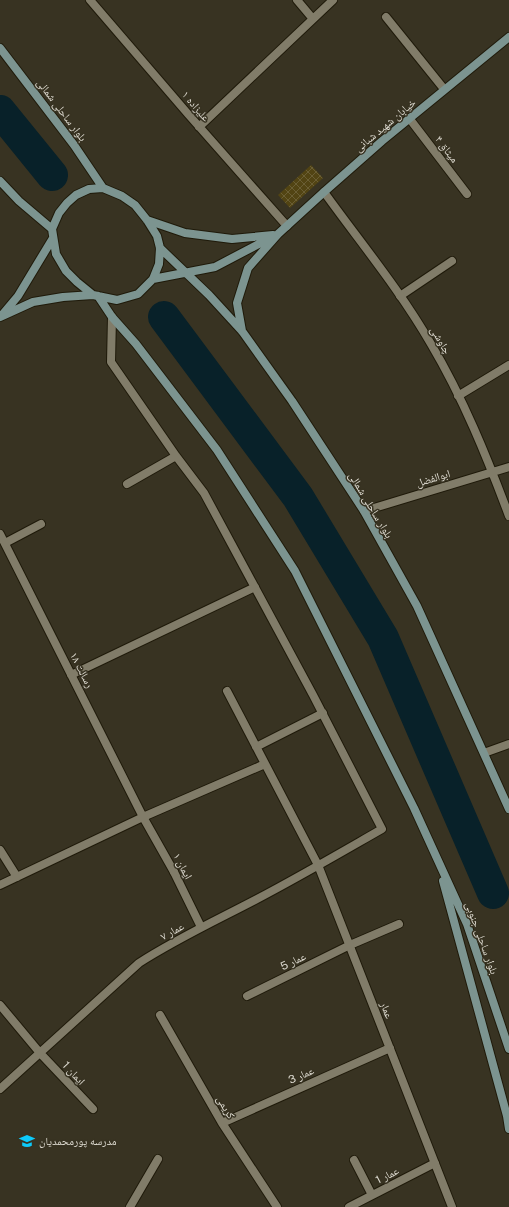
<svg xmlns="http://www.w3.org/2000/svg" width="509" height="1207" font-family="'Public Sans','Noto Naskh Arabic',sans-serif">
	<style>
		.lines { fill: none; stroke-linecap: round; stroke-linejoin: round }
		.river { stroke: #082129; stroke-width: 32 }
		.building { fill: url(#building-cross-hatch) }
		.lane-casing { stroke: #1f1a0a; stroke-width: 10 }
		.street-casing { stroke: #1f1a0a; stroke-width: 10 }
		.secondary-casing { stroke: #1f1a0a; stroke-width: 10 }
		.lane { stroke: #817c69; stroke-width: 8 }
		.street { stroke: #817c69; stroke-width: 8 }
		.secondary { stroke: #7c9490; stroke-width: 8 }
		.labels { text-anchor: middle; stroke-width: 3; stroke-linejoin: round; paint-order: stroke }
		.street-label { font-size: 11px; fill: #dfdcd2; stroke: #383322 }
		.poi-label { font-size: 11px; fill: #dfdcd2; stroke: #383322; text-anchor: start }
	</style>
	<defs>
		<pattern id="building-cross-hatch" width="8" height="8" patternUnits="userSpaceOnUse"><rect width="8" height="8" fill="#524413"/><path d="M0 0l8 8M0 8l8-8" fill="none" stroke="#6a5e34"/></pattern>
	</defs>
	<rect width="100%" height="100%" fill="#383322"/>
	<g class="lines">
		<path class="river" d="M0,111l52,64
			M164,317l134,180 85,141 110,255"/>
	</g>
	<path class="building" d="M311,165l12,13 -33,30 -12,-13z"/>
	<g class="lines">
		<g class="lane-casing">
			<path id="lane" d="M400,296l52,-35
				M5,543l36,-19
				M174,872l27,55
				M350,945l49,-21"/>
		</g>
		<g class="street-casing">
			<path id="street" d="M90,0l98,114 99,112
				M297,0l16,19
				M386,17l58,72
				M409,118l58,76
				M199,127l134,-127
				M324,192c36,50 76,98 107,152 32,54 56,113 78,172
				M458,396l51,-31
				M127,484l49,-28
				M364,511l145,-44
				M0,534l143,283 31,55
				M71,675l184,-88
				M227,691l91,174 134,342
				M256,747l67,-34
				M484,753l25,-9
				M0,850l17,27
				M0,885l143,-68 122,-53
				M247,996l103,-51
				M0,1005l40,48 53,56
				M160,1015l62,108 55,84
				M0,1089l139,-126c37,-24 78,-43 118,-64 42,-22 83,-46 125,-70l-69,-134 -109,-202 -28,-37 -65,-94 1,-45
				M222,1123l168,-75
				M354,1160l18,35
				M130,1207l28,-48
				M349,1207l86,-44"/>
		</g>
		<g class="secondary-casing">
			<path id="secondary" d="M0,48l74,97 29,43
				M0,181l19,20 33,28
				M103,188l19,8 13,9 12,15 10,16 3,12 -1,16 -6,15 -15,15 -21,6 -24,-5 -16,-13 -11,-11 -10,-17 -4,-25 7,-16 8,-10 9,-8 13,-6z
				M147,220l38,13 47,6 41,-4
				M160,248l49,47 33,36 50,70 72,110 53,95 92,203
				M153,279l62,-12 57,-30
				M98,296l14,21 24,27 81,106 78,121 119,237 53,116 42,125
				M3,314l15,-18 35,-58
				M0,317l33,-15 30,-5 30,-2
				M242,331l-5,-28 11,-35 30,-34 46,-42 58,-51 127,-104
				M443,881l64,235 2,13"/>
		</g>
		<use href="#lane" class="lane"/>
		<use href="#street" class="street"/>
		<use href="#secondary" class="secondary"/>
	</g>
	<defs>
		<g id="school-bare" transform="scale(1.2)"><path d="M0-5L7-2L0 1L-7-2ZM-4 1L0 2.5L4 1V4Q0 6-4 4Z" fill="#0dcafa" stroke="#383322" stroke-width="2.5" paint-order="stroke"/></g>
	</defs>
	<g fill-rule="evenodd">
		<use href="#school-bare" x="27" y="1141"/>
	</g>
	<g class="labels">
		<g class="street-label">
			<text transform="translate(196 106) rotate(49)" y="4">علیزاده ۱</text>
			<text transform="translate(62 110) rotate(53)" y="4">بلوار ساحلی شمالی</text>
			<text transform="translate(385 125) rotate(-40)" y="4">خیابان شهید شبانی</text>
			<text transform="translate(447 149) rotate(53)" y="4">میثاق ۴</text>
			<text transform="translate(441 340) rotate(60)" y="4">چاوشی</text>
			<text transform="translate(433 478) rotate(-17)" y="4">ابوالفضل</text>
			<text transform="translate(371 505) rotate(59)" y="4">بلوار ساحلی شمالی</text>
			<text transform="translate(82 670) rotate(63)" y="4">رسالت ۱۸</text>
			<text transform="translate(183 866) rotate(62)" y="4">ایمان ۱</text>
			<text transform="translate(172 931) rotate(-29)" y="4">عمار ۷</text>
			<text transform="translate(482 938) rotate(70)" y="4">بلوار ساحلی جنوبی</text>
			<text transform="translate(293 961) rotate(-26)" y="4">عمار 5</text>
			<text transform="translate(387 1010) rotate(69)" y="4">عمار</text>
			<text transform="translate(74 1073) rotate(47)" y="4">ایمان 1</text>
			<text transform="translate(301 1075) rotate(-24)" y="4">عمار 3</text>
			<text transform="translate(226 1107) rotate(60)" y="4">کریمی</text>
			<text transform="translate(387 1175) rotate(-27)" y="4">عمار 1</text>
		</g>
		<g class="poi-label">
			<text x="39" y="1145">مدرسه پورمحمدیان</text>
		</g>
	</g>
</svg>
